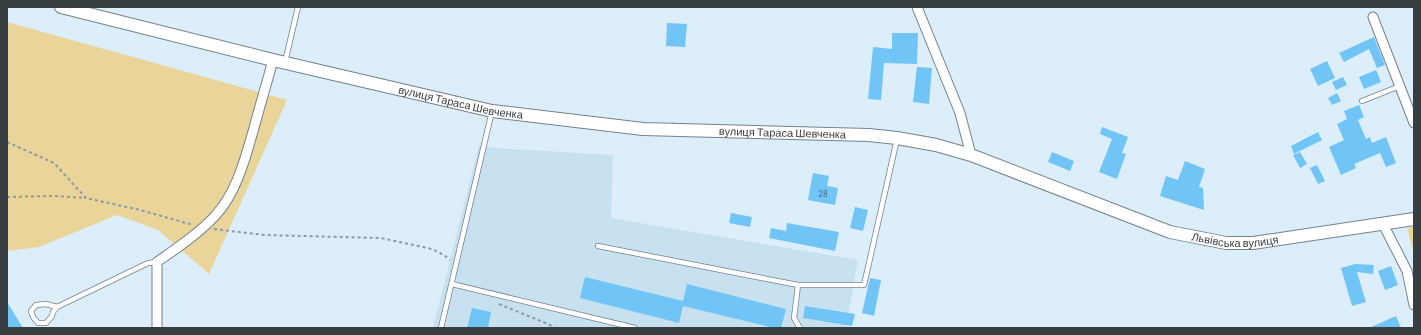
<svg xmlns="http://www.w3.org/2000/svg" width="1421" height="335" font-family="Barlow,sans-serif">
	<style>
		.built { fill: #c8e1f0 }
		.green { fill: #e9d59a }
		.building { fill: #70c4f6 }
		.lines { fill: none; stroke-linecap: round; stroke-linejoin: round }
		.service-casing { stroke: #73828d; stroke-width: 6 }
		.minor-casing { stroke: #73828d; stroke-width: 11 }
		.tertiary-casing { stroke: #73828d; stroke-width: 14 }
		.path { stroke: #8d99a1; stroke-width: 2; stroke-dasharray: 3 3; stroke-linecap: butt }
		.service { stroke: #fff; stroke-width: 4.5 }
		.minor { stroke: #fff; stroke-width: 9 }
		.tertiary { stroke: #fff; stroke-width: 12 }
		.labels { text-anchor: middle; stroke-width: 3.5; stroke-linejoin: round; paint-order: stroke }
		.number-label { font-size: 9px; fill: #45606f }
		.street-label { font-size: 11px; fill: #373e42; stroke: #f2fafe }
	</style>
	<rect width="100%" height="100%" fill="#dceefa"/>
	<path class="built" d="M479,145l16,3 118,7 -2,63 247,42 -12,68h-413z"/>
	<path class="green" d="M7,22l280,78 -78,174 -51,-44 -41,-15 -78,32 -32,4z
		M1414,227v26l-7,-25z"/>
	<path class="building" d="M667,23l20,1 -2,23 -19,-1z
		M892,33h26l-1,31 -33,-1 -3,37 -13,-1 5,-52 19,2z
		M1374,37l11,28 -8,3 -8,-19 -25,13 -5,-9z
		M1327,61l8,17 -17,8 -8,-17z
		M917,67l15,1 -3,36 -16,-2z
		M1376,70l5,12 -17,7 -5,-12z
		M1343,77l4,8 -11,5 -4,-8z
		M1337,93l4,8 -9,4 -4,-7z
		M1359,105l5,12 -6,3 8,19 4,-2 2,6 14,-6 10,26 -10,4 -6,-14 -26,11 2,4 -15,7 -12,-28 15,-7 -7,-16 10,-5 -3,-8z
		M1102,127l26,10 -6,16 4,1 -9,25 -18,-7 13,-33 -12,-5z
		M1318,132l4,8 -28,14 -3,-8z
		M1052,152l22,9 -4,10 -22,-9z
		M1300,152l7,12 -7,4 -7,-13z
		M1185,161l20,8 -6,18 4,1 1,22 -44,-14 6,-20 12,4z
		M1317,165l8,16 -7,3 -8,-16z
		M813,173l16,3 -2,10 11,2 -3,17 -27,-5z
		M855,207l13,3 -5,21 -13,-3z
		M731,213l21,4 -2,10 -21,-4z
		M787,223l52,9 -4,19 -66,-13 2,-10 15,3z
		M1355,264l19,1 -1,9 -16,-2 9,30 -14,4 -11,-38z
		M1391,266l7,19 -13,5 -7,-19z
		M585,277l98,24 4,-17 99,25 -5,19h-7l-91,-22 -4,17 -99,-25z
		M870,278l11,2 -7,36 -12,-3z
		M7,302l16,26h-16z
		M805,306l50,8 -3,12 -49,-8z
		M472,308l19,4 -3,16h-21z
		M1396,316l5,12h-32z"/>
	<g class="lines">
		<g class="service-casing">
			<path id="service" d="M285,62l13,-55
				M1362,101l38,-15
				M598,246l200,39h66l33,-146
				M452,284l183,44
				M798,285l-4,33 6,10
				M57,307l-4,5 -1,4 -6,7h-8l-5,-6 -2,-6 5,-6 10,-1 11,3 91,-44 9,-1
				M441,328l51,-217"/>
		</g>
		<g class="minor-casing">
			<path id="minor" d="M917,7l43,106 11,42
				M1373,17l41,106
				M1383,224l24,47 7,34
				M157,328v-66c20,-14 41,-28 58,-46 22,-24 30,-57 39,-88 6,-23 13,-45 19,-68"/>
		</g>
		<g class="tertiary-casing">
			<g id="tertiary">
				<path id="s1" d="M61,7l212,53 219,51 151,18 226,6 28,3 39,7 35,10 199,77 56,11h27l161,-24"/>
			</g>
		</g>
		<path class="path" d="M7,142l47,21 32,35 54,12 53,15
			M7,197l47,-1 32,2
			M214,229l50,6 117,3 51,11 12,6 6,5
			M499,304l49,20 8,4"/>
		<use href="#service" class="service"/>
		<use href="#minor" class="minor"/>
		<use href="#tertiary" class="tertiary"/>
	</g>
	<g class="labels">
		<g class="number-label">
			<text x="823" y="197">28</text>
		</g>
		<g class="street-label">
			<text dy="4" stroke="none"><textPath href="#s1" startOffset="411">вулиця Тараса Шевченка</textPath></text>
			<text dy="4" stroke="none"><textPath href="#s1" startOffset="735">вулиця Тараса Шевченка</textPath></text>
			<text dy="4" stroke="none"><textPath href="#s1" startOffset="1205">Львівська вулиця</textPath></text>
		</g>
	</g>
	<rect width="1421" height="335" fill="none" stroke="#373e42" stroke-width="16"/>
</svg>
